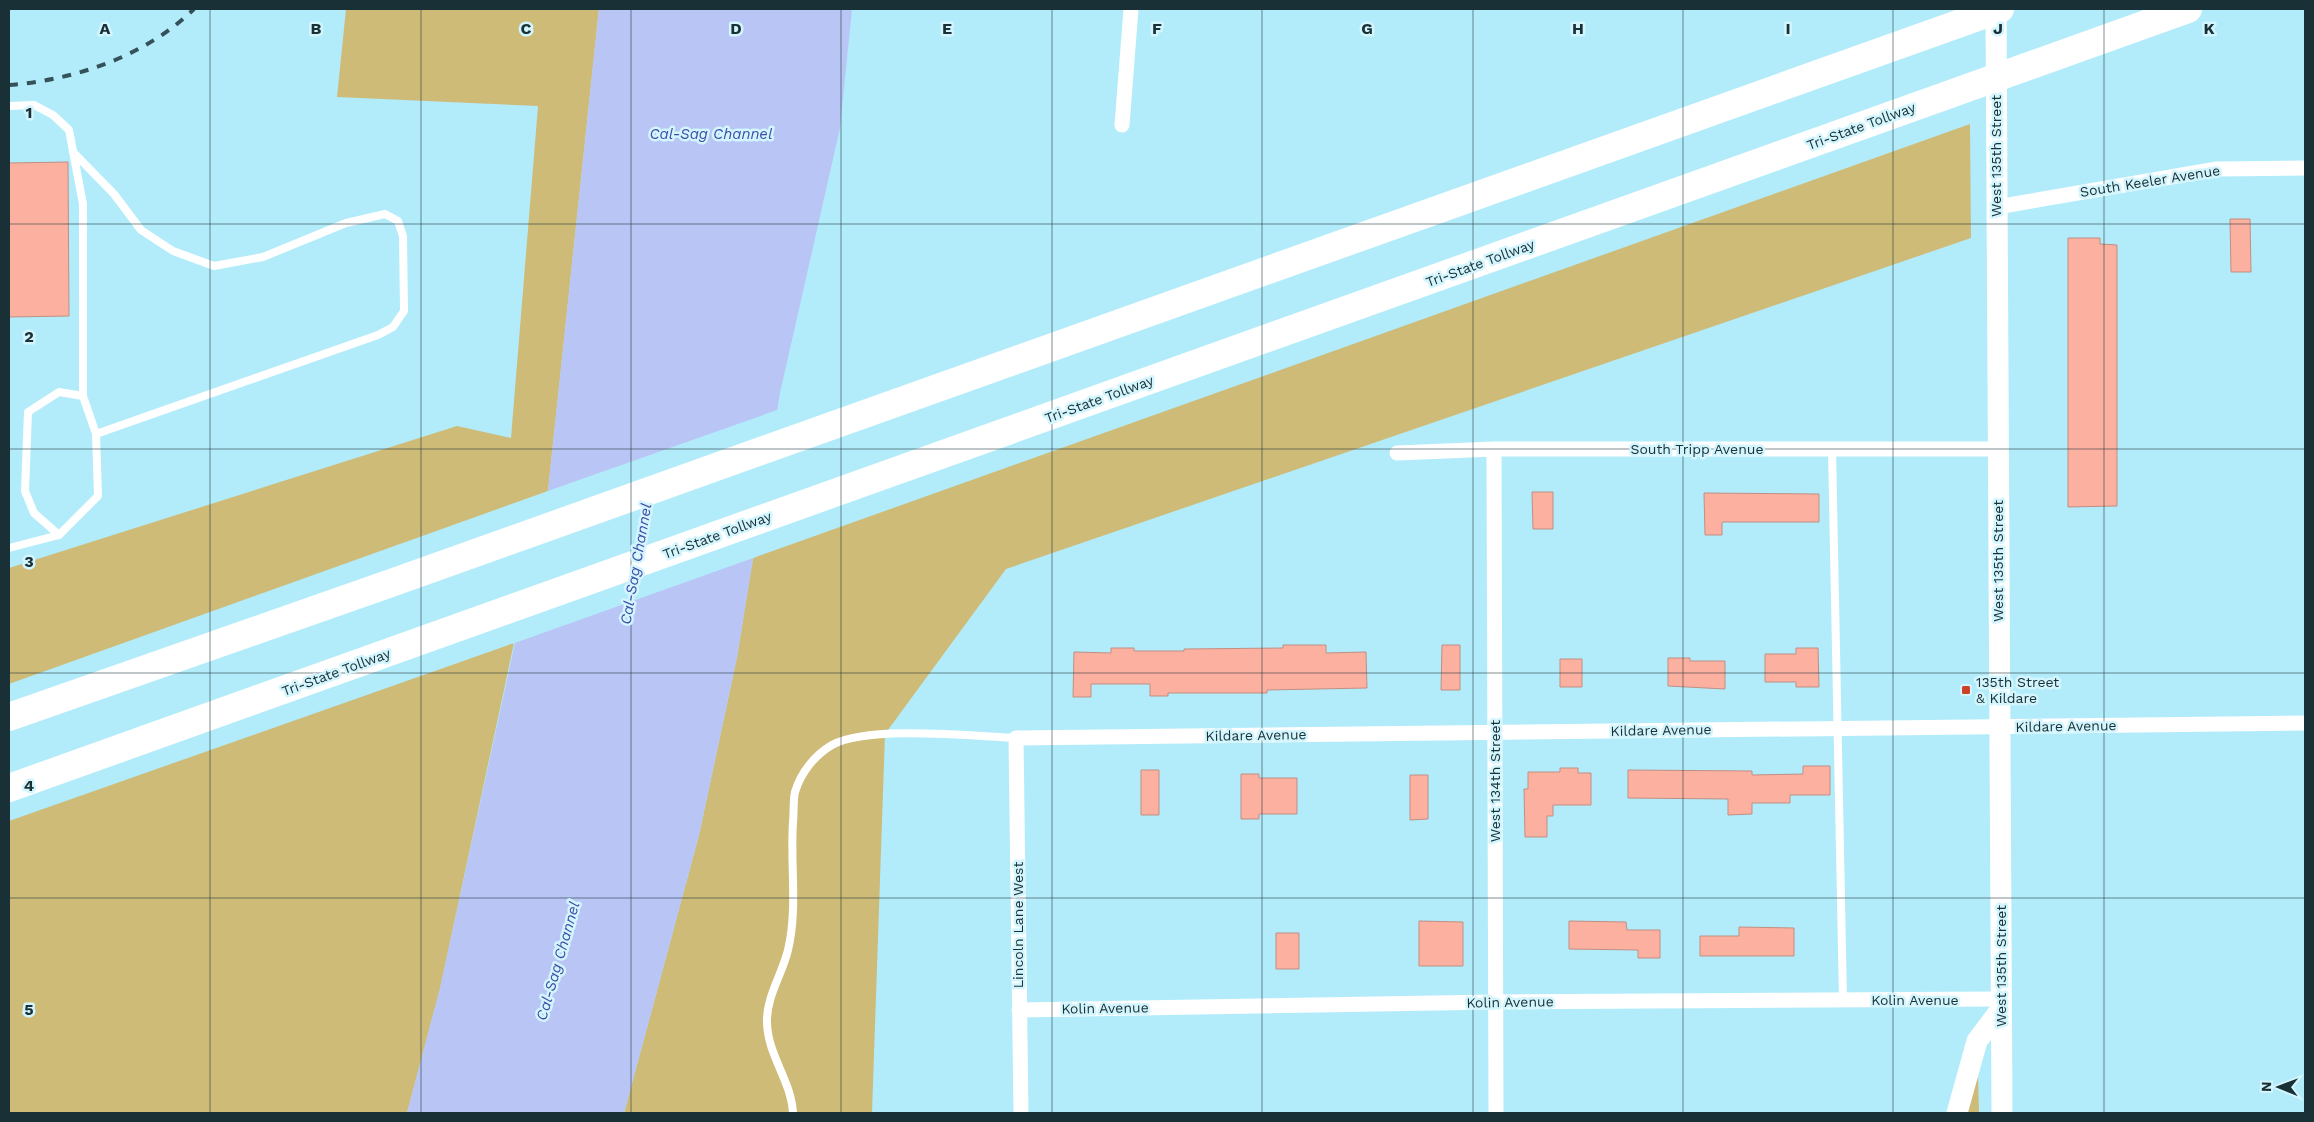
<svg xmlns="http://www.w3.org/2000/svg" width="2314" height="1122" font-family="'Work Sans',sans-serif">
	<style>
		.green { fill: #cfbb78 }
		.water { fill: #b8c5f5 }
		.pier { fill: #b2ecfa }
		.building { fill: #fcb09f; stroke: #c08f84 }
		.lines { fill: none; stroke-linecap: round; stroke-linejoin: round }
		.lane { stroke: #fff; stroke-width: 8 }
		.street { stroke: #fff; stroke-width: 15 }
		.secondary { stroke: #fff; stroke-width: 21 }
		.highway { stroke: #fff; stroke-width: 28 }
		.rail { stroke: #35525a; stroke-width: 4; stroke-dasharray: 9 9; stroke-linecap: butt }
		.grid { fill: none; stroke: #193036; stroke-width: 1; stroke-opacity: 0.55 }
		.poi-dot { fill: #cd4226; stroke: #d3f5fd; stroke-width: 2 }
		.labels { text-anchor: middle; stroke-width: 5; stroke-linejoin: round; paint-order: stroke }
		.street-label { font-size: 14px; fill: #193036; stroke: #d3f5fd }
		.poi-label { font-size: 14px; fill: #193036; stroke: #d3f5fd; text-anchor: start }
		.water-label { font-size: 15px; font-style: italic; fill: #3f4ca7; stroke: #d3f5fd }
		.grid-label { font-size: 16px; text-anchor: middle; font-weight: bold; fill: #193036; stroke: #d3f5fd; stroke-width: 5; stroke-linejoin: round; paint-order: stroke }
	</style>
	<rect width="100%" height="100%" fill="#b2ecfa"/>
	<path class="green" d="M346,9h253l-51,482 -539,193v-116l448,-142 54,12 27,-332 -201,-9z
		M1970,124l1,114 -965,331 -121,165 -13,379h-248l75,-278 38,-178 16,-99z
		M514,643l-74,346 -33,124h-398v-292z
		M1978,1074l1,39h-16z"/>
	<path class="water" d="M599,9h253l-12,119 -60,265 -43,264 -38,178 -75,278h-217l33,-125 108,-497z"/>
	<path class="pier" d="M780,409l-24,148 -244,87 33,-152z"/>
	<path class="building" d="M68,162l1,154 -60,1v-154z
		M2230,219h20l1,53h-20z
		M2068,238h32v6l17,1v261l-49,1z
		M1532,492h21v37h-20z
		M1704,493l115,1v28h-97v13h-17z
		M1283,645h43v8l40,-1 1,36 -100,2v3h-99v3h-18v-12h-59v13h-18l1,-45 37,1v-5h23v3h50v-2l99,-1z
		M1442,645h18v45h-19z
		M1796,648h22l1,39h-23v-5h-31v-28h31z
		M1668,658h22v3h35v28l-57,-3z
		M1560,659h22v28h-22z
		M1803,766h27v29h-40v8h-38v11l-24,1v-16l-100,-1v-28l124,1v4l51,-1z
		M1560,768h18v5h13v32h-38v11h-6v21h-22l-1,-48h4v-17h32z
		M1141,770h18v45h-18z
		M1241,774h18v4h38v36h-38v5h-18z
		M1410,775h18v44l-18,1z
		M1419,921l44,1v44h-44z
		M1569,921l57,1 1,8h33v28h-22v-8l-69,-1z
		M1739,927l55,1v28h-94v-20h39z
		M1276,933h23v36h-23z"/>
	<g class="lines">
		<path class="lane" d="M9,106l25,-1 19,10 16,15 14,74v192
			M73,152l41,42 27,36 32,21 41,15 49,-9 83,-34 39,-9 13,7 5,15 1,75 -11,16 -15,8 -282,99
			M1832,449l11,551
			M9,548l50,-13 39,-39 -2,-62 -13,-38 -24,-4 -31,20 -3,79 9,22 25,22
			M793,1113c-2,-33 -25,-57 -26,-90 -1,-26 15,-48 21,-73 10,-42 2,-85 5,-128 1,-10 0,-21 2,-30 6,-20 20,-37 37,-47 36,-20 140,-9 184,-7"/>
		<path class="street" d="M1122,125l9,-116
			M1997,207l220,-38 88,-1
			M1494,449l2,664
			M1397,453l97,-4h504
			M1019,1010l477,-8 505,-3
			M1021,1113l-5,-375 1289,-15"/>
		<path class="secondary" d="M1996,9l6,1104
			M1957,1113l20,-72 24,-32"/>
		<path class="highway" d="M9,717l385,-135 1606,-573
			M9,788l2179,-779"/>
		<path class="rail" d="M9,85c66,-5 137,-29 185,-76"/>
	</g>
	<path class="grid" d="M210,9v1104M421,9v1104M631,9v1104M841,9v1104M1052,9v1104M1262,9v1104M1473,9v1104M1683,9v1104M1893,9v1104M2104,9v1104M9,224h2296M9,449h2296M9,673h2296M9,898h2296"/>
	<rect class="poi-dot" x="1961" y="685" width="10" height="10" rx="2.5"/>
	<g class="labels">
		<g class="street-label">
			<text transform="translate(1861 126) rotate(-20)" y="5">Tri-State Tollway</text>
			<text transform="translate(1996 156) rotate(-90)" y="5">West 135th Street</text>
			<text transform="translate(2150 181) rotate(-9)" y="5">South Keeler Avenue</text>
			<text transform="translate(1480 263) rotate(-20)" y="5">Tri-State Tollway</text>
			<text transform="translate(1099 399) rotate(-20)" y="5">Tri-State Tollway</text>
			<text x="1697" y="454">South Tripp Avenue</text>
			<text transform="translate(717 535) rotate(-20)" y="5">Tri-State Tollway</text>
			<text transform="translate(1998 561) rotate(-90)" y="5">West 135th Street</text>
			<text transform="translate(336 672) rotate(-20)" y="5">Tri-State Tollway</text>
			<text transform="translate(2066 726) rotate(-1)" y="5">Kildare Avenue</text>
			<text transform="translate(1661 730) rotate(-1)" y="5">Kildare Avenue</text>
			<text transform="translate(1256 735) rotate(-1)" y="5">Kildare Avenue</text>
			<text transform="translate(1495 781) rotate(-90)" y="5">West 134th Street</text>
			<text transform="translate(1018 925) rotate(-90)" y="5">Lincoln Lane West</text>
			<text transform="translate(2001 966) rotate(-90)" y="5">West 135th Street</text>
			<text x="1915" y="1005">Kolin Avenue</text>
			<text transform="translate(1510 1002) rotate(-1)" y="5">Kolin Avenue</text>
			<text transform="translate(1105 1008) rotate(-1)" y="5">Kolin Avenue</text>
		</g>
		<g class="poi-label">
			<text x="1976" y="687">135th Street<tspan x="1976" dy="16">&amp; Kildare</tspan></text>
		</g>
		<g class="water-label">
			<text x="711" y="139">Cal-Sag Channel</text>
			<text transform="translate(636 564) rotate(-80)" y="5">Cal-Sag Channel</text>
			<text transform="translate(558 961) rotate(-74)" y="5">Cal-Sag Channel</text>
		</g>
	</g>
	<g class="grid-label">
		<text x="105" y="34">A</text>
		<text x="316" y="34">B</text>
		<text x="526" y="34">C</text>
		<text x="736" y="34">D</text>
		<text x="947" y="34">E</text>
		<text x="1157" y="34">F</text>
		<text x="1367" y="34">G</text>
		<text x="1578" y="34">H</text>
		<text x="1788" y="34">I</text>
		<text x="1998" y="34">J</text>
		<text x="2209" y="34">K</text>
		<text x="29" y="118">1</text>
		<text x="29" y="342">2</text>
		<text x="29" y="567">3</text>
		<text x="29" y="791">4</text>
		<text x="29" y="1015">5</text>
	</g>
	<rect width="2314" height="1122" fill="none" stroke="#193036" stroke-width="20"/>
	<g transform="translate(2279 1087) rotate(271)" stroke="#d3f5fd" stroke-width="4" paint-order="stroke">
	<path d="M0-4L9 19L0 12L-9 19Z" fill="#193036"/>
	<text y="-8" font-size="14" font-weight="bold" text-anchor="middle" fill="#193036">N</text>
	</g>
</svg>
